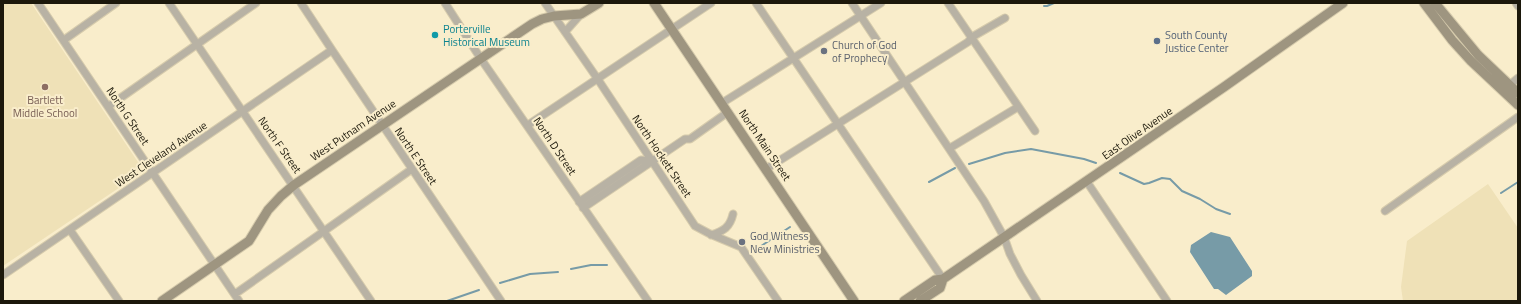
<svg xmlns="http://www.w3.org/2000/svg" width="1521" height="304" font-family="'Titillium Web',sans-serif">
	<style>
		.built { fill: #efe1b7 }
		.water { fill: #779ba7 }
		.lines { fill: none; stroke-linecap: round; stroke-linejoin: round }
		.stream { stroke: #779ba7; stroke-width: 2 }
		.street-casing { stroke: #d6cbac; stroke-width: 9 }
		.secondary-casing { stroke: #d6cbac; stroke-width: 11 }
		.street { stroke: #b8b2a4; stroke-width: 7 }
		.secondary { stroke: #9e9580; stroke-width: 9 }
		.culture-dot { fill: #0f9aa8; stroke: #f9edcb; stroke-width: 1.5 }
		.service-dot { fill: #5c6f8a; stroke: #f9edcb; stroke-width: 1.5 }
		.worship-dot { fill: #6b7280; stroke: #f9edcb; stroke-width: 1.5 }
		.education-dot { fill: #8d6e63; stroke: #f9edcb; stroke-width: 1.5 }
		.labels { text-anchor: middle; stroke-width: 4; stroke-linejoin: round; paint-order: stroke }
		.culture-label { font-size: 11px; fill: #0d838f; stroke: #f9edcb; text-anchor: start }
		.service-label { font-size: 11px; fill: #4e5e75; stroke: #f9edcb; text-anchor: start }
		.worship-label { font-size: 11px; fill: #5b616d; stroke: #f9edcb; text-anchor: start }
		.education-label { font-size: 11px; fill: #785e54; stroke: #f9edcb }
		.street-label { font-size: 11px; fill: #1c180b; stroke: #f9edcb }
	</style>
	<rect width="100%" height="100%" fill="#f9edcb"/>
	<path class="built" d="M3,3h28l113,168 -141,95z
		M1488,184l30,44v73h-115l-2,-14 6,-46z"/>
	<path class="water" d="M1211,232l19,5 22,34v5l-26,19 -8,-6h-4l-24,-37 1,-7z"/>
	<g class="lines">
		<path class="stream" d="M1044,6h3l7,-3
			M969,164l36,-11 26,-4 53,10 12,4
			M1120,173l24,11 5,-1 13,-5 8,1 12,12 18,8 16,10 14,5
			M929,182l26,-14
			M1501,193l17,-11
			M755,250l35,-23
			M571,269l20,-4h16
			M500,283l30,-9 28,-2
			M447,301l32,-11"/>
		<g class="street-casing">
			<path id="street" d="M38,3l201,298
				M169,3l202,298
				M301,3l31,47 169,251
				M445,3l36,56 167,242
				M545,3l52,75 98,148 15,8 31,13 37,54
				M756,3l187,276
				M852,3l132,198 20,36 6,17 11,21 16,26
				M948,3l87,128
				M1516,3l2,3
				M565,32l16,-18
				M64,40l52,-37
				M1506,88l12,-10
				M722,103l159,-100
				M109,106l147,-103
				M528,125l183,-122
				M950,148l68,-41
				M766,169l202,-127 4,-5 33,-19
				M1087,182l80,119
				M579,202l62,-42 10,1
				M583,208l102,-69h5l38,-27
				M1385,211l133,-94
				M70,230l49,71
				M711,235c13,-4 19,-8 22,-21
				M3,275l329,-225
				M235,294l177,-125"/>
		</g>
		<g class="secondary-casing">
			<path id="secondary" d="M654,3l200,298
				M1424,3l28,37 19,21 47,44
				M1435,3l43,52 40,38
				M162,301l87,-60 19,-31 13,-14 13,-11 238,-161 10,-5 12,-3 27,-2 18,-11
				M904,301l31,-21 8,-1 281,-192 119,-84
				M920,301l20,-13 3,-9"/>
		</g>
		<use href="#street" class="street"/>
		<use href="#secondary" class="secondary"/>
	</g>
	<circle class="culture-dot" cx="435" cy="35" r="4"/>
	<circle class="service-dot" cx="1157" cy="41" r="4"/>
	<g class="worship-dot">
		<circle cx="824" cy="51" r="4"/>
		<circle cx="742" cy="242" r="4"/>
	</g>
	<circle class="education-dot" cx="45" cy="87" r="4"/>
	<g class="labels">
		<g class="culture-label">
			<text x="443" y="33">Porterville<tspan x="443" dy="13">Historical Museum</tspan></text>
		</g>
		<g class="service-label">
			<text x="1165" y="39">South County<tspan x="1165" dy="13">Justice Center</tspan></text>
		</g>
		<g class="worship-label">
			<text x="832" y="49">Church of God<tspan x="832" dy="13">of Prophecy</tspan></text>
			<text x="750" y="240">God Witness<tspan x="750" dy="13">New Ministries</tspan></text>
		</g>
		<g class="education-label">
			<text x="45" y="104">Bartlett<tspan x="45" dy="13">Middle School</tspan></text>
		</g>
		<g class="street-label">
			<text transform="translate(128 116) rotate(56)" y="4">North G Street</text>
			<text transform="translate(353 130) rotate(-34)" y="4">West Putnam Avenue</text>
			<text transform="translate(1137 133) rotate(-35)" y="4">East Olive Avenue</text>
			<text transform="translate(280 145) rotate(55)" y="4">North F Street</text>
			<text transform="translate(765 145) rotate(56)" y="4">North Main Street</text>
			<text transform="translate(555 146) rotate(56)" y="4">North D Street</text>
			<text transform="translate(161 154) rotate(-34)" y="4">West Cleveland Avenue</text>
			<text transform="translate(416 156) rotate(56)" y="4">North E Street</text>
			<text transform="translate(662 156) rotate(56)" y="4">North Hockett Street</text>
		</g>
	</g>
	<rect width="1521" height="304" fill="none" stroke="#1c180b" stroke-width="8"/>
</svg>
